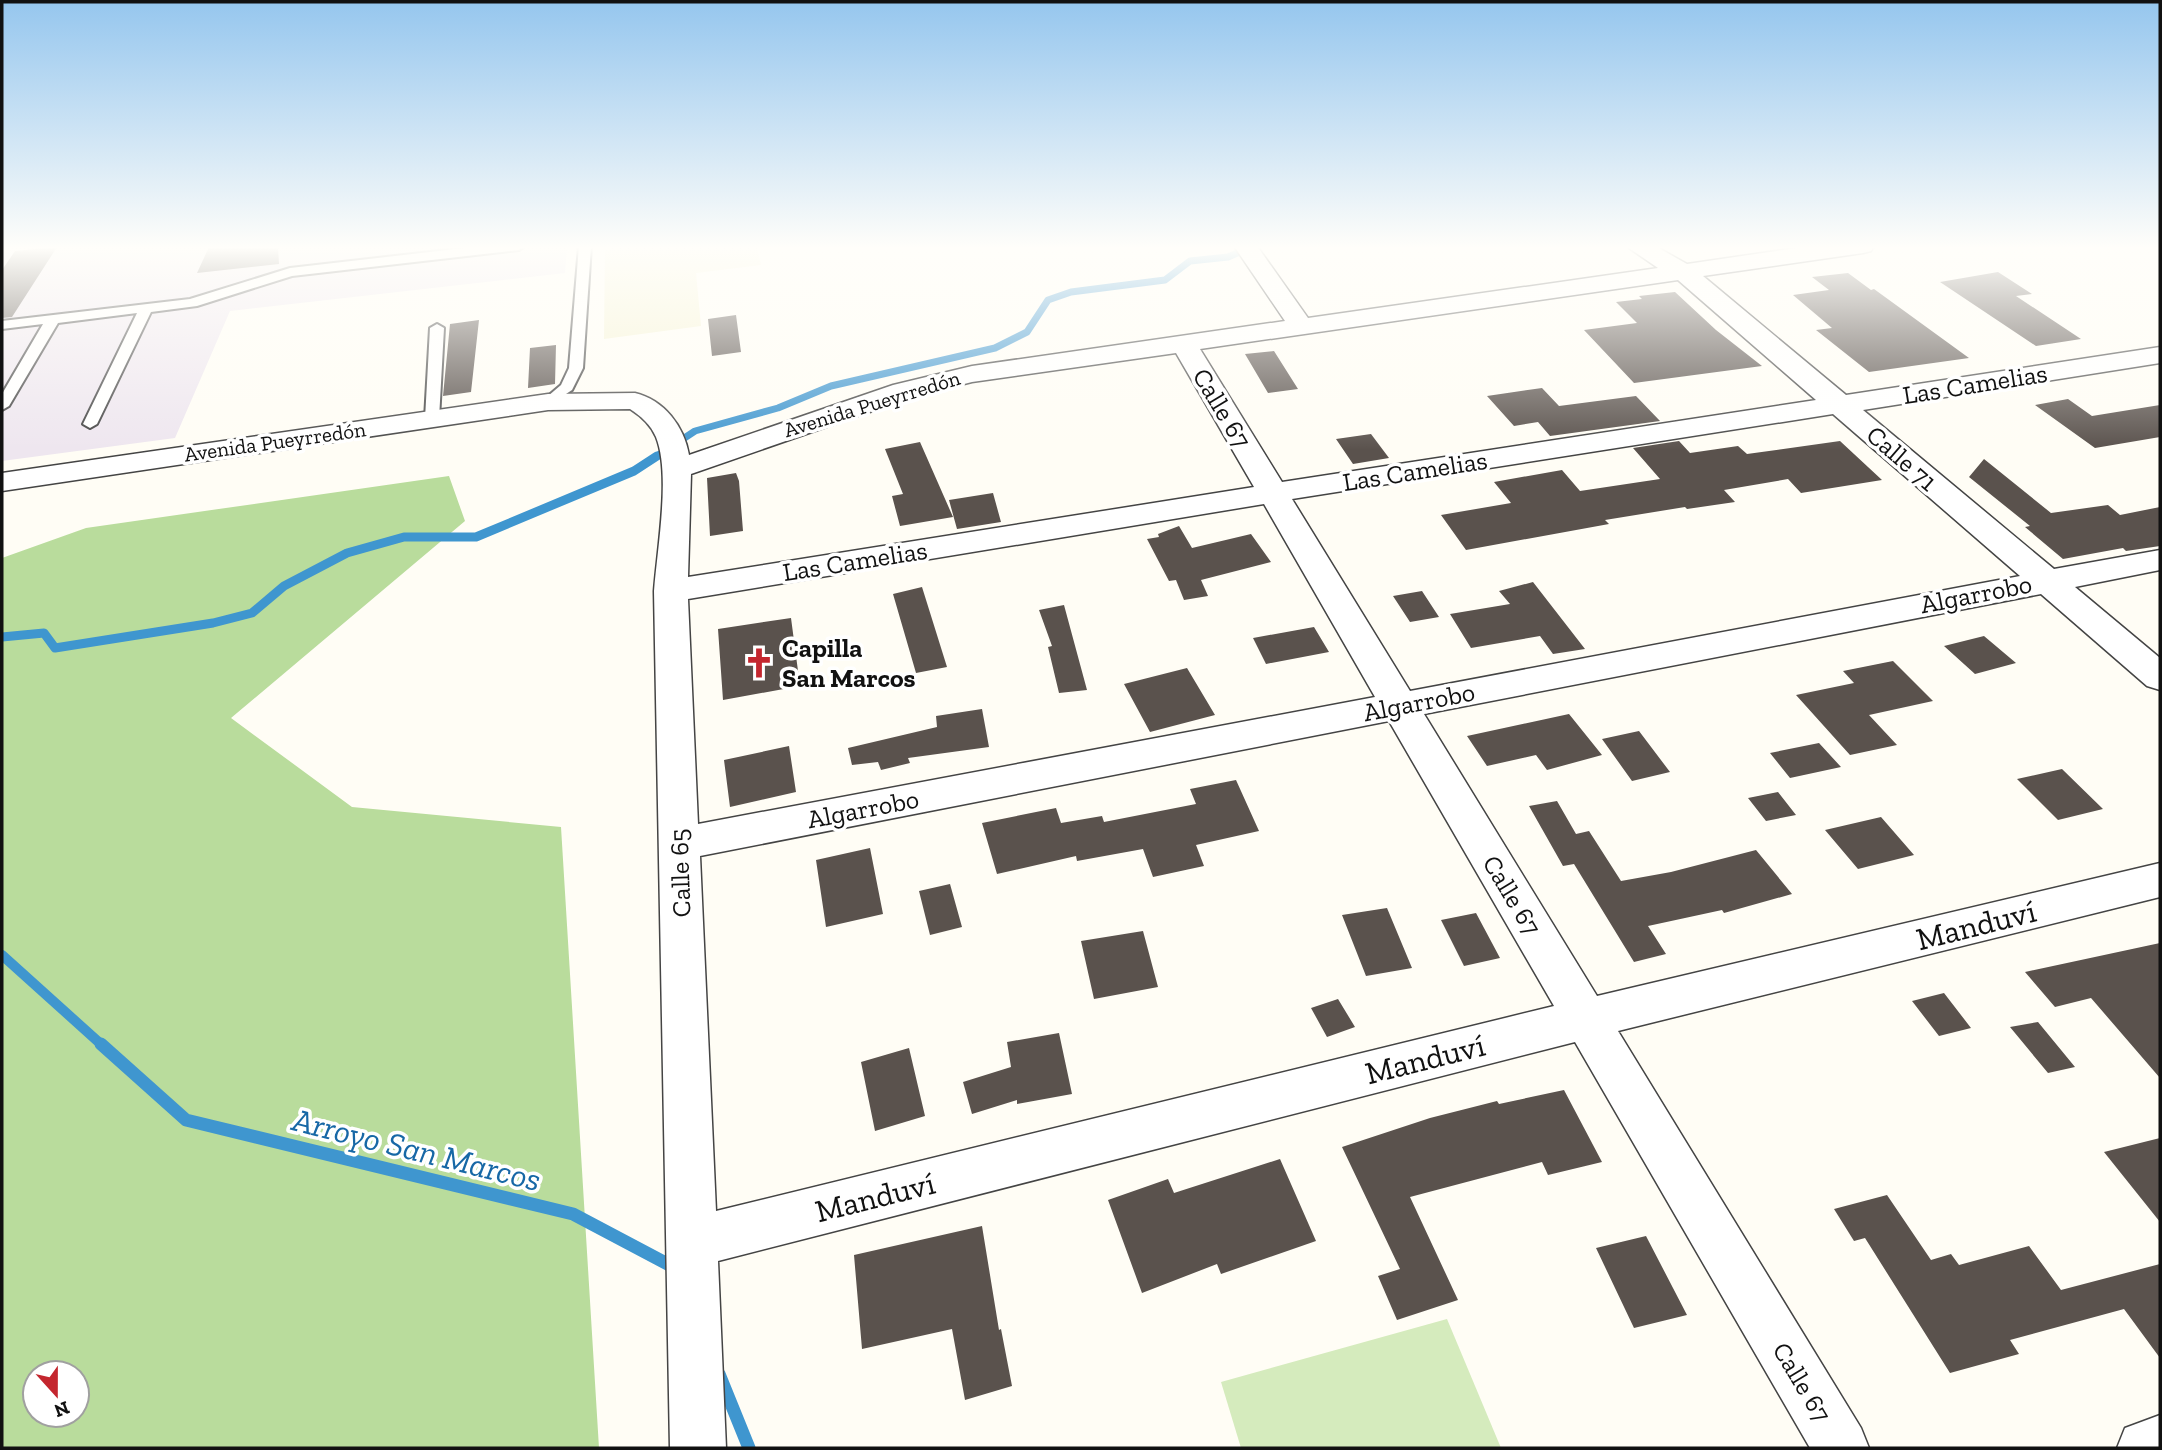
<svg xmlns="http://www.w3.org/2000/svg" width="2162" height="1450" font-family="'Zilla Slab',serif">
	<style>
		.industrial { fill: #eee6ef }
		.farmland { fill: #f6f3d4 }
		.green { fill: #d5ebbd }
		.forest { fill: #b9dc9c; fill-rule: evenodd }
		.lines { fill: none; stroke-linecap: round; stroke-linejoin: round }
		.stream-far3 { stroke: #3f96cf; stroke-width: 7 }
		.stream-far2 { stroke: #3f96cf; stroke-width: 9 }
		.stream-far1 { stroke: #3f96cf; stroke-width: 10 }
		.stream { stroke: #3f96cf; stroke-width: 13 }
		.building { fill: #5a524d }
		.service-casing { stroke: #444; stroke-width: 4 }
		.minor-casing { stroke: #444; stroke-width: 3 }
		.service { fill: #fff; fill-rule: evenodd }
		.minor { fill: #fff; fill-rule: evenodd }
		.labels { text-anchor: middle; stroke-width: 7; stroke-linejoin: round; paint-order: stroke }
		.far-street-label { font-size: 21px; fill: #111; stroke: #fff }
		.street-label { font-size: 26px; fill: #111; stroke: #fff }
		.poi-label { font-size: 26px; font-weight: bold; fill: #111; stroke: #fff; text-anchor: start }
		.near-street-label { font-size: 32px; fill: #111; stroke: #fff }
		.near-water-label { font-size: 33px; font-style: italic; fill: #1768a6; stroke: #fff }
	</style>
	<rect width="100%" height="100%" fill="#fffdf5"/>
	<path class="industrial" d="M7,247h560l-2,26 -335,38 -55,127 -173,23v-207z"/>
	<path class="farmland" d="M605,247h152l4,18 -65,8 5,53 -97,13z"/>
	<path class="green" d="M1447,1319l54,129h-260l-20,-66z"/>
	<path class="forest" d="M449,476l16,45 -234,197 121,89 209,20 38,621h-597v-890l84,-30zM35,1373h42v42h-42z"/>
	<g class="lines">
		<path class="stream-far3" d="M654,458l41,-27 83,-23 53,-22 164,-38 32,-16 21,-32 23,-8 94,-12 25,-19 38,-4 21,-9"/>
		<path class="stream-far2" d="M2,637l42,-4 11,15 158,-25 39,-10 32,-27 63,-33 57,-16h72l158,-66 23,-15"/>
		<path class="stream-far1" d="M2,955l101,91"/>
		<path class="stream" d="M101,1044l85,76 387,94 104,55
			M719,1374l30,74"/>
	</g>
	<path class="building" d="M57,247l-45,70 -10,1v-48l13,-19z
		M209,247h69l1,17 -82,9z
		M1998,272l34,22 -16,2 65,43 -45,7 -96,-64z
		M1848,273l23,17 3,-1 95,69 -100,14 -53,-42 16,-2 -39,-33 36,-5 -17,-13z
		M1675,292l41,38 46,36 -128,17 -50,-53 53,-7 -21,-21 26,-3 -3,-3z
		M736,315l5,37 -29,4 -4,-37z
		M479,320l-8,72 -28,4 7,-72z
		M556,345l-1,39 -27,4 2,-40z
		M1274,351l24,38 -30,4 -23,-39z
		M1542,388l17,18 77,-10 24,25 -110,15 -12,-14 -24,4 -27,-30z
		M2068,399l24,17 68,-11v32l-65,11 -60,-43z
		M1371,434l18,24 -36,6 -17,-25z
		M1679,441l11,12 48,-7 9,8 93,-13 42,39 -81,13 -13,-14 -64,11 11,12 -48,7 -2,-2 -80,13 4,4 -143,26 -25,-35 70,-12 -17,-21 68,-12 18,21 80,-12 -27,-31z
		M920,442l33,75 -53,9 -8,-30 11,-2 -18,-45z
		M1984,459l67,54 57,-8 12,10 40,-8v39l-34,5 -3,-3 -60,11 -38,-32 5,-1 -61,-49z
		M736,473l3,8 4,50 -33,5 -3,-58z
		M993,493l8,29 -44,7 -8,-29z
		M1179,526l13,22 59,-14 20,28 -70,18 7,16 -24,4 -8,-20 -7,1 -22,-42 12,-2 -1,-3z
		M1533,582l52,67 -32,5 -13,-18 -69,12 -21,-34 60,-10 -11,-13z
		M922,587l25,80 -31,6 -23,-79z
		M1422,591l17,26 -29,5 -17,-26z
		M1064,605l23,85 -28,3 -11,-46 4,-1 -13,-36z
		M791,618l9,68 -77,14 -5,-71z
		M1314,627l15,25 -63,12 -13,-26z
		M1984,636l32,27 -41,11 -31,-28z
		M1893,661l40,40 -64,14 28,30 -47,10 -54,-60 58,-12 -11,-12z
		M1187,668l28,47 -65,17 -26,-48z
		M982,709l7,38 -81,11 2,5 -29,7 -3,-8 -26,3 -4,-17 89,-21 -1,-11z
		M1569,714l33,41 -55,15 -11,-15 -49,11 -20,-30z
		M1639,731l31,41 -38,9 -30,-42z
		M1819,743l22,24 -51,11 -20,-25z
		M789,746l7,46 -66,15 -6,-47z
		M2062,769l41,40 -45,11 -41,-41z
		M1236,780l23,51 -63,14 8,21 -51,11 -10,-28 -66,12 -1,-5 -79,18 -15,-51 74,-15 5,15 41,-7 2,6 92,-18 -6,-15z
		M1778,792l18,23 -30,6 -18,-23z
		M1557,801l19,33 13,-3 32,50 50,-9 85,-22 36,44 -68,19 -2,-3 -74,16 18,28 -32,8 -60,-98 -11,2 -34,-60z
		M1881,817l33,38 -56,14 -33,-39z
		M870,848l13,66 -57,13 -10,-67z
		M950,884l12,43 -32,8 -11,-44z
		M1387,908l25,60 -46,8 -24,-61z
		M1476,913l24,45 -36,8 -23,-46z
		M1143,931l15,56 -64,12 -13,-58z
		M2160,943v135l-69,-80 -36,9 -30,-35z
		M1944,993l27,35 -32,8 -27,-35z
		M1338,999l17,28 -28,10 -16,-29z
		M2038,1022l37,45 -27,6 -38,-46z
		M1059,1033l13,61 -55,10v-4l-45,14 -9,-32 48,-15 -4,-25z
		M909,1048l16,68 -50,15 -14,-69z
		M1564,1090l38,72 -54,13 -6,-13 -132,35 48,103 -61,20 -19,-44 22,-7 -58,-122 88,-29 67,-17 2,3z
		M2160,1138v84l-56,-70z
		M1280,1159l36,82 -95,33 -4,-10 -75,29 -34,-93 60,-21 6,14z
		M1887,1195l44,65 20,-6 8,11 70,-19 32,44 99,-26v94l-36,-49 -114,31 9,14 -69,19 -85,-135 -11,3 -20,-32z
		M982,1226l17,104 2,-1 11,57 -47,14 -13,-71 -90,20 -8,-94z
		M1646,1236l41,79 -53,13 -38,-80z"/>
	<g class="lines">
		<g class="service-casing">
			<path id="service" d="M482,246h43l-6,4 -227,26 -95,30 -46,6 -54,112 -7,4 -7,-4 54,-111 -79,10 -49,83 -7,4v-16l41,-70 -41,5v-8l188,-22 100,-31z
				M579,246h12l-8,122 -11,22 -24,16 -7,-4 20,-17 8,-17z
				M437,324l7,4 -5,91 -7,4 -7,-4 5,-91z"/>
		</g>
		<g class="minor-casing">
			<path id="minor" d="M1234,246h23l51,72 350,-50 -32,-22h29l32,18 123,-18h64l-3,5 -8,2 -160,23 143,119 314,-48v16l-297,47 191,159 106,-19v20l-85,17 85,71v32l-13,-4 -106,-92 -617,120 173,282 563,-133v34l-542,134 243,397 8,20h-59l-235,-406 -857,219 8,187h-56l-16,-857c3,-41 17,-117 2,-154 -5,-12 -15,-21 -26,-28l-82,1 -546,81v-18l546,-79 87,-1c29,7 49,33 54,62l204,-70 79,-19 313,-45zM1678,280l138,120 -534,82 -82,-133zM1176,353l78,134 -566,90 3,-103 222,-77 59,-15zM1833,414l187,162 -610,115 -118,-192zM1264,504l111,193 -677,127 -10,-225zM1389,721l165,285 -838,205 -16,-355z
				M2160,1415v33h-43l8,-20z"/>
		</g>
		<use href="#service" class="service"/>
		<use href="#minor" class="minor"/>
	</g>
	<linearGradient id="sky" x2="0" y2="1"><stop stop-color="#95c6ee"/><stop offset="0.55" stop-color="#fffefa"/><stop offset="1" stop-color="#fffefa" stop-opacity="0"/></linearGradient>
	<rect width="2162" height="450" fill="url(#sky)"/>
	<defs>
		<g id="church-bare" transform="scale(2.415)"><path d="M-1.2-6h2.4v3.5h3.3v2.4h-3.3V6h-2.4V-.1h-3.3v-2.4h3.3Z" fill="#c4262e" stroke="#fff" stroke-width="2.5" paint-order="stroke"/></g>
	</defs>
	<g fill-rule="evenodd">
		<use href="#church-bare" x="759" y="663"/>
	</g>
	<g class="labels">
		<g class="far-street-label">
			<text transform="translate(872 404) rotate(-17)" y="7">Avenida Pueyrredón</text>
			<text transform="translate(275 442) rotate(-8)" y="7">Avenida Pueyrredón</text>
		</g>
		<g class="street-label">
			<text transform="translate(1975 384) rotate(-9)" y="9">Las Camelias</text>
			<text transform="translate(1222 408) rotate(59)" y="9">Calle 67</text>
			<text transform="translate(1902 458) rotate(41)" y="9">Calle 71</text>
			<text transform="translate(1415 471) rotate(-9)" y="9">Las Camelias</text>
			<text transform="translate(855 561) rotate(-9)" y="9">Las Camelias</text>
			<text transform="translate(1976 594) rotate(-11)" y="9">Algarrobo</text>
			<text transform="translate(1419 702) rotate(-11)" y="9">Algarrobo</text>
			<text transform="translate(863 809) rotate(-11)" y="9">Algarrobo</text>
			<text transform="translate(680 873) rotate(-92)" y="9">Calle 65</text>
			<text transform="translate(1512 895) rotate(59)" y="9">Calle 67</text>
			<text transform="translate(1802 1382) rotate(59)" y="9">Calle 67</text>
		</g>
		<g class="poi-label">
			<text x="782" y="657">Capilla<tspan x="782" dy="30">San Marcos</tspan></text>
		</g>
		<g class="near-street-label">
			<text transform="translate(1976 925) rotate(-14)" y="11">Manduví</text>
			<text transform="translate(1425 1059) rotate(-14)" y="11">Manduví</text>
			<text transform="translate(875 1197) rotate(-14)" y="11">Manduví</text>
		</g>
		<g class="near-water-label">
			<text transform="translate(417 1149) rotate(14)" y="12">Arroyo San Marcos</text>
		</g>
	</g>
	<rect width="2162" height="1450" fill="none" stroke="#111111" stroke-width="7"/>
	<g transform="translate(56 1394) rotate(159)"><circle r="33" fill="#ffffff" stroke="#a0a0a0" stroke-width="2"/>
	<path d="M0-5L12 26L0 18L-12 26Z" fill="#c4262e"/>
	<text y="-10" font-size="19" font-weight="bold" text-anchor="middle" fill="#111111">N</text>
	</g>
</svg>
